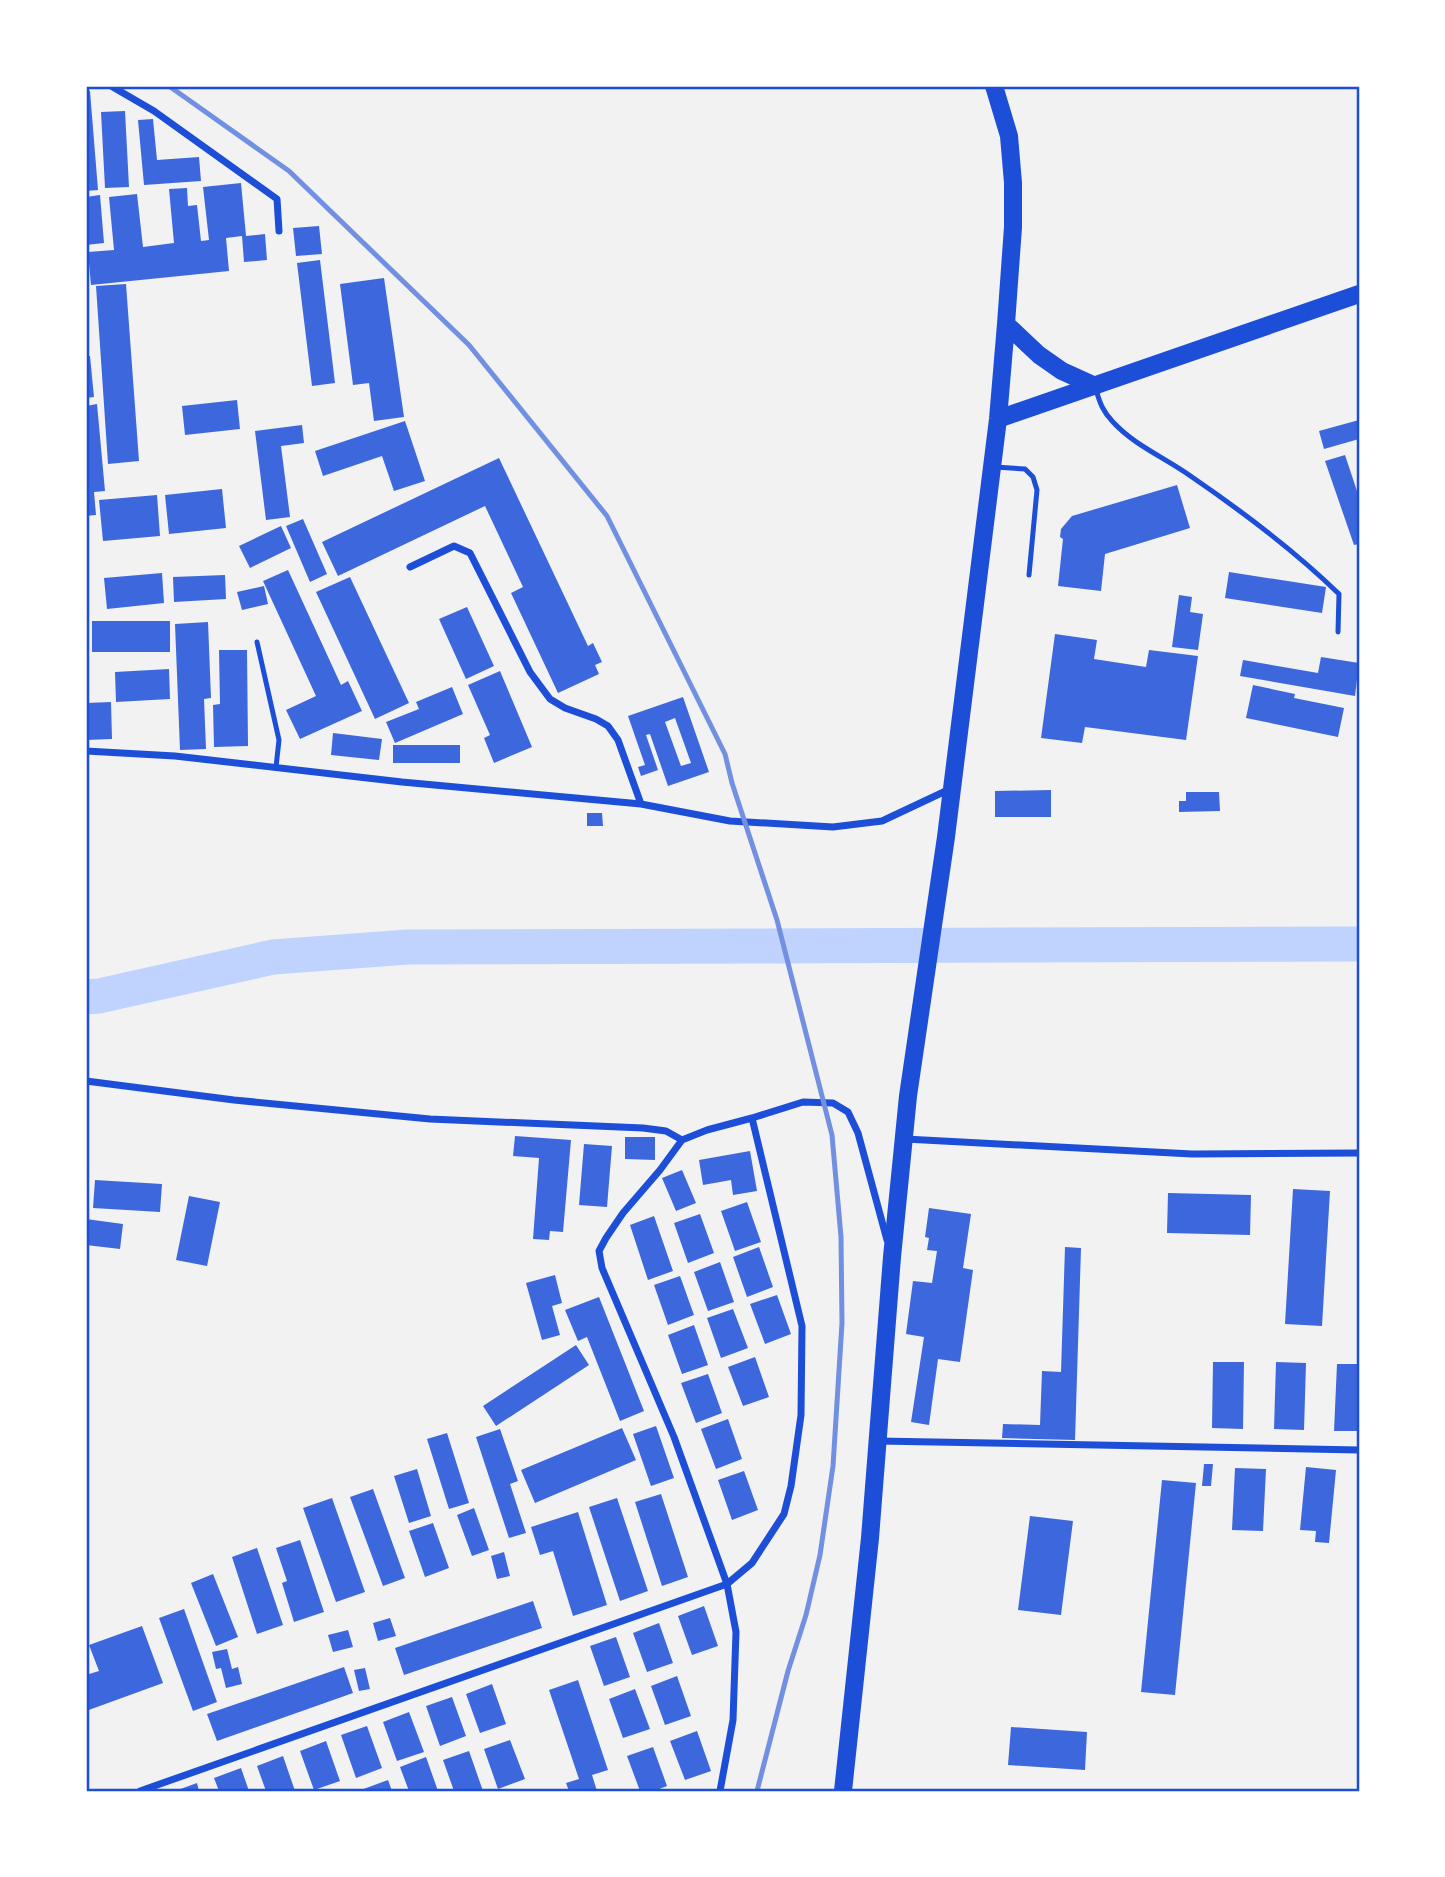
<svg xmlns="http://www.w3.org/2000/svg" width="1445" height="1877" font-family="Montserrat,sans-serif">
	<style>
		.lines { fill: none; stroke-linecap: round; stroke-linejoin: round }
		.river { stroke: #bfd3fe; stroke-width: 35 }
		.building { fill: #3d67dc; fill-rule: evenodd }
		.service { stroke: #1d4ed8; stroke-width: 5 }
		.minor { stroke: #1d4ed8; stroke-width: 7 }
		.primary { stroke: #1d4ed8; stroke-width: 18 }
		.rail { stroke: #7290e2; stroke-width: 5 }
		.neatline { fill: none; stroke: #1d4ed8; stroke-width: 2.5 }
	</style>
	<rect width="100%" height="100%" fill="#f2f2f2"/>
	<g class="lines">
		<path class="river" d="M86,997l13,-1 174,-39 135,-10 951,-3"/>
	</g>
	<path class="building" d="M86,91h4l8,99 -12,1z
		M125,111l4,76 -24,1 -4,-76z
		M153,119l4,41 42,-3 2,24 -57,4 -6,-65z
		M241,183l5,53 19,-2 2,26 -23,2 -2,-26 -16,2 3,33 -138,14 -3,-33 26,-2 -5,-53 28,-3 6,53 31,-4 -5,-54 18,-1 1,18 9,-1 4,36 8,-1 -6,-53z
		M100,195l4,48 -18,2v-48z
		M319,226l3,28 -26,2 -3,-28z
		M320,260l15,123 -23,3 -15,-123z
		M384,278l20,139 -30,4 -5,-38 -16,2 -13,-101z
		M126,284l13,177 -31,3 -12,-178z
		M86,356h4l4,41 -8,1z
		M237,400l3,29 -55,6 -3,-29z
		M97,404l8,87 -11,1 2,23 -10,1v-110z
		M1359,420v19l-35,10 -5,-18z
		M405,421l20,60 -31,10 -12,-35 -59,20 -8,-25z
		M302,425l2,18 -23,3 9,71 -24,3 -11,-89z
		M1345,455l14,42v47l-5,1 -29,-84z
		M499,458l89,188 5,-3 9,19 -7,3 4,9 -41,19 -47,-100 12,-6 -38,-81 -147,70 -16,-34z
		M1177,485l13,43 -85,26 -4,37 -43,-5 5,-47 -3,-2 1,-8 11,-13z
		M222,489l4,39 -57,6 -4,-39z
		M157,495l3,41 -57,5 -4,-41z
		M303,519l24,55 -17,8 -24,-56z
		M281,526l10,22 -41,20 -11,-22z
		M288,570l53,115 7,-4 14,30 -62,28 -14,-29 30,-14 -53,-115z
		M1229,572l97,15 -4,26 -97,-15z
		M162,573l2,30 -57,6 -3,-31z
		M225,575l1,24 -52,3 -1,-25z
		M350,577l59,126 -34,16 -59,-127z
		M264,586l4,18 -26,6 -5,-18z
		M1179,595l13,2 -2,15 13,2 -5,36 -26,-3z
		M467,607l27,59 -28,13 -27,-60z
		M92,621h78v31h-78z
		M208,622l3,76 -7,1 2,50 -26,1 -5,-126z
		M1055,634l42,6 -3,19 52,8 3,-17 49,6 -12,84 -101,-13 -3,16 -41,-5z
		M219,650h28l1,96 -34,1 -1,-42 7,-1z
		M1321,657l38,6 -4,33 -115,-20 3,-16 75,13z
		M169,669l1,30 -54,3 -1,-30z
		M500,671l32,76 -38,16 -10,-25 6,-3 -22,-50z
		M1253,685l42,9 -1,4 50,10 -6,29 -92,-19z
		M452,687l11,27 -68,29 -9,-21 33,-13 -3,-7z
		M683,697l26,75 -41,14 -18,-52 -4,1 12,35 -17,6 -3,-9 7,-2 -17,-49zM675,718l16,45 -10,3 -16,-44z
		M111,702l1,37 -26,1v-37z
		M333,733l49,6 -3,21 -48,-5z
		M393,745h67v18h-67z
		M1051,790v27h-56v-26z
		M1186,792h33l1,19 -41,1v-11h7z
		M587,813h15l1,13h-16z
		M515,1136l56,4 -8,92 -13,-1 -1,9 -16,-1 6,-81 -26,-2z
		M625,1137h30v23l-30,-1z
		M584,1144l28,2 -5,61 -28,-2z
		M750,1151l7,40 -24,4 -2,-15 -28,5 -4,-25z
		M682,1170l14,33 -20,8 -14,-33z
		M95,1180l67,4 -2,28 -67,-4z
		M1293,1189l37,2 -8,135 -37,-2z
		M1168,1193l83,2 -1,40 -83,-2z
		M189,1196l31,6 -13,64 -31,-6z
		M747,1202l14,40 -26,9 -14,-40z
		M929,1208l42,6 -8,54 10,2 -13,92 -22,-3 -9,66 -18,-3 13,-85 -18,-3 7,-53 19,2 5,-32 -10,-1 2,-12 -4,-1z
		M700,1214l14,39 -26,10 -14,-40z
		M654,1216l19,55 -25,9 -18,-55z
		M86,1219l37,5 -3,25 -34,-4z
		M759,1247l14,40 -26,10 -14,-40z
		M1065,1247l16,1 -6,192 -73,-2 1,-14 37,1 2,-54 19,1z
		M720,1262l14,40 -26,9 -14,-39z
		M555,1275l7,28 -10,3 8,29 -18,5 -16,-57z
		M680,1276l14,39 -26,10 -14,-40z
		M777,1295l14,39 -26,10 -15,-40z
		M599,1297l45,114 -24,10 -33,-84 -9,4 -13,-31z
		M733,1309l15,39 -27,10 -14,-40z
		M694,1325l14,40 -26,9 -14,-39z
		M576,1345l13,20 -93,61 -13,-20z
		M755,1357l14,40 -26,9 -15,-39z
		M1213,1362h31l-1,67 -31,-1z
		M1276,1362l30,1 -2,67 -30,-1z
		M1337,1364h22v67h-25z
		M708,1374l14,39 -26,10 -15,-40z
		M728,1419l14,40 -26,10 -15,-40z
		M656,1426l18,52 -23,8 -18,-52z
		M622,1428l14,32 -101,43 -14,-33z
		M500,1429l18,52 -8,3 16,49 -17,5 -33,-101z
		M447,1433l22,70 -20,6 -22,-70z
		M1204,1464h9l-2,22h-9z
		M1306,1467l30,3 -7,73 -14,-1 1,-11 -16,-1z
		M1235,1468l31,1 -3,62 -31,-1z
		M417,1469l14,47 -22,7 -15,-47z
		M744,1471l14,39 -26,10 -14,-40z
		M1162,1480l34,3 -21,212 -34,-3z
		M373,1489l32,89 -22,8 -33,-89z
		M661,1494l27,83 -26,9 -27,-84z
		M332,1498l33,94 -29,10 -33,-94z
		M617,1498l31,93 -28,10 -31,-94z
		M474,1508l15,42 -17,6 -15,-41z
		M578,1512l29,93 -34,11 -20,-65 -13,4 -9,-28z
		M1030,1516l43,5 -12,94 -43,-5z
		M433,1523l16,45 -24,9 -16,-46z
		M300,1540l24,72 -30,10 -12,-39 5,-2 -11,-33z
		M257,1548l26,77 -26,9 -25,-77z
		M504,1552l6,24 -13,3 -6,-23z
		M213,1574l25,63 -22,9 -25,-63z
		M533,1601l9,27 -138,47 -9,-27z
		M704,1606l14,40 -26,9 -14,-39z
		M184,1609l33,93 -24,9 -34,-93z
		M390,1618l6,18 -18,5 -5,-18z
		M659,1623l14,40 -26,9 -14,-39z
		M142,1626l21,57 -77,28v-36l13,-4 -10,-26z
		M348,1630l5,17 -20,5 -5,-17z
		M616,1637l14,40 -26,9 -14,-40z
		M227,1649l5,20 6,-2 4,17 -16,4 -5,-20 -5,1 -4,-17z
		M344,1667l9,26 -136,48 -10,-27z
		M365,1668l5,21 -11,2 -5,-21z
		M677,1676l14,40 -26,9 -14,-39z
		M578,1680l30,90 -16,5 5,16h-28l-3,-8 13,-4 -30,-89z
		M492,1684l14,40 -26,9 -14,-39z
		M635,1689l15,40 -27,9 -14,-39z
		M452,1697l14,39 -26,10 -14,-40z
		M409,1712l15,40 -27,9 -14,-39z
		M367,1726l15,42 -26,10 -15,-43z
		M1011,1727l76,5 -2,38 -77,-5z
		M697,1731l14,40 -26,9 -15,-39z
		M510,1740l15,39 -27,10 -14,-40z
		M326,1741l14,40 -26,9 -14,-39z
		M653,1747l14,39 -13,5h-14l-13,-35z
		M469,1751l14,40h-29l-11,-31z
		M283,1756l12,35h-29l-9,-25z
		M426,1757l12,34h-29l-9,-24z
		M241,1768l8,23h-30l-5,-13z
		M388,1780l4,11h-34z
		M197,1783l2,8h-24z"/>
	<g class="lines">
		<path class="service" d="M1096,390c4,13 7,22 17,32 22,24 53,36 79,55 51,35 102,73 147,117l-1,38
			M995,467l30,2 8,8 4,13 -8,85
			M257,642l22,98 -3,27"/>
		<path class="minor" d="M111,86l43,25 123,88 2,32
			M410,567l44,-21 16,7 60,119 20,27 15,9 31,11 12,7 10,14 23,64
			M86,751l89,5 227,26 239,22 89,17 103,6 49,-6 68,-32
			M86,1081l148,19 196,19 213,9 23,3 16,9
			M905,1139l287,15 167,-1
			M878,1441l481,9
			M140,1791l587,-207 25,-21 32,-49 7,-28 10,-71 1,-89 -50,-208
			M720,1791l13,-71 3,-88 -9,-48 -53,-147 -72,-169 -3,-17 7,-13 17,-25 37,-43 22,-30 25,-10 45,-12 51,-16 30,1 15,9 10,21 29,107"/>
		<path class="primary" d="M1006,324l33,31 23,16 33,15
			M998,419l361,-125
			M843,1791l27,-253 22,-281 16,-161 38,-259 52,-418 8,-95 7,-97v-44l-4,-47 -15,-50"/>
		<path class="rail" d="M169,86l120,85 180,174 138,171 118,238 7,29 45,137 55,215 9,102 1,86 -9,143 -13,89 -14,60 -18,56 -31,120"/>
	</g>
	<rect width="1445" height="1877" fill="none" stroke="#ffffff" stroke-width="175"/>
	<rect x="88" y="88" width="1270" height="1702" class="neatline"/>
</svg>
